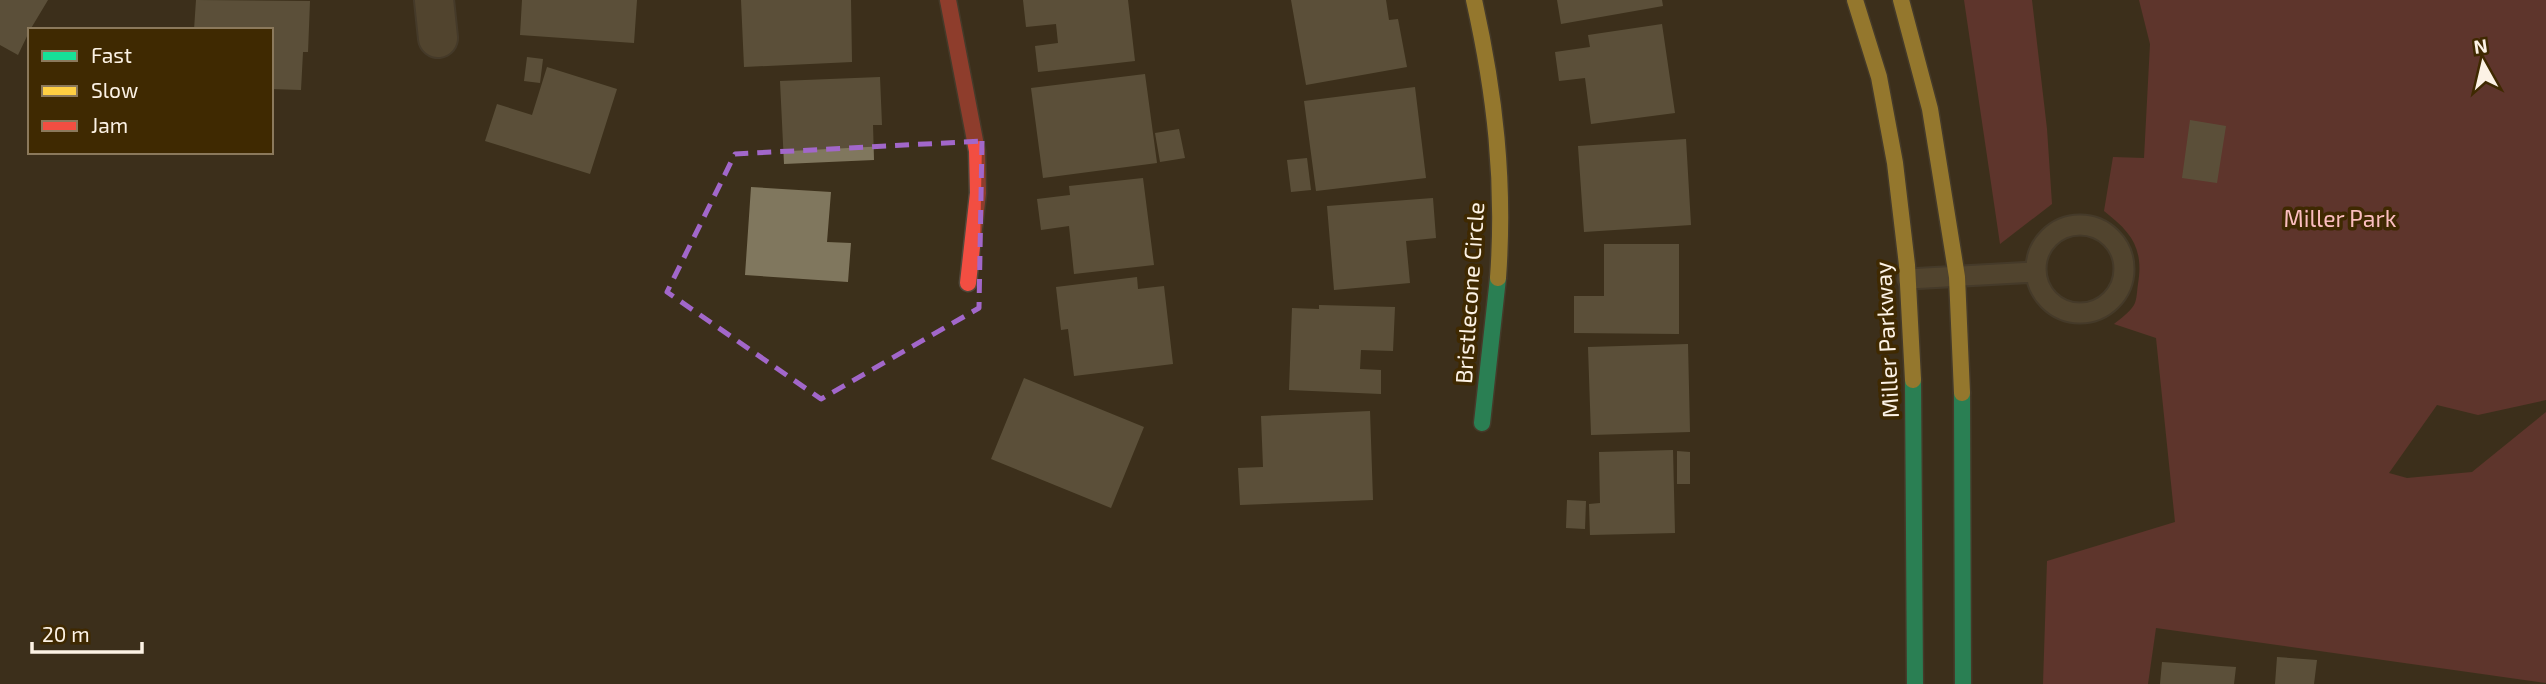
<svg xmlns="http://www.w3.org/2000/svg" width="2546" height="684" font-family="'Exo 2',sans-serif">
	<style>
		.green { fill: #883c40 }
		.building { fill: #80775e }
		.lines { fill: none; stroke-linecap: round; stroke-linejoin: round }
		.lane-casing { stroke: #51483b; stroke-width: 23 }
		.street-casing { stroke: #51483b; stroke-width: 42 }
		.fast-casing { stroke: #51483b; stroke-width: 19 }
		.slow-casing { stroke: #51483b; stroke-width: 19 }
		.jam-casing { stroke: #51483b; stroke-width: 19 }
		.lane { stroke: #6c5e45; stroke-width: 19 }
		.street { stroke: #6c5e45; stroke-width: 38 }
		.fast { stroke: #16e098; stroke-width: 16 }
		.slow { stroke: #ffcf43; stroke-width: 16 }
		.jam { stroke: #f24e42; stroke-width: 16 }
		.marked { fill: none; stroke: #a267ca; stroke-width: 5; stroke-dasharray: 14 9; stroke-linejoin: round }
		.labels { text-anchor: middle; stroke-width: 7; stroke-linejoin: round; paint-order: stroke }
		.park-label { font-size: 23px; fill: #fbbdbf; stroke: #3f2901 }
		.street-label { font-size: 23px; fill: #fcf2e5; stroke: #3f2901 }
	</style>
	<rect width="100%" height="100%" fill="#3c301b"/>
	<path class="green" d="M1964,0h68l15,129 5,75 -52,40z
		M2139,0h407v400l-68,15 -41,-10 -48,68 18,5 65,-6 74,-60v271l-390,-55 -8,56h-105l4,-123 128,-39 -19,-184 -42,-14c6,-5 16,-12 20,-19 3,-5 3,-15 4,-21 6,-36 -7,-52 -34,-73l9,-54 31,1 6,-114z"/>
	<path class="building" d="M0,0h48l-18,30 -12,25 -18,-10z
		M196,0l114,1 -2,51h-5l-2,38 -30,-1v-59h-77z
		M522,0h115l-3,43 -114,-8z
		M741,0h110l1,62 -108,5z
		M1023,0h105l7,61 -97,11 -3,-26 23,-3 -2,-19 -30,3z
		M1291,0h95l3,20 9,-1 9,48 -101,18z
		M1557,0h105l1,6 -102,18z
		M1662,24l13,89 -84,11 -6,-46 -26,3 -4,-29 35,-5 -2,-12z
		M527,57l16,2 -3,24 -16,-2z
		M547,67l70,22 -27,85 -105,-33 12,-37 35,11z
		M1145,74l12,89 -114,15 -12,-90z
		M880,77l2,48h-9l1,35 -90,4 -4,-83z
		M1415,87l11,91 -110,13 -12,-90z
		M2190,120l36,6 -9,57 -35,-5z
		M1179,129l6,29 -25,4 -5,-29z
		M1686,139l5,86 -107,7 -6,-86z
		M1307,158l4,32 -20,2 -4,-32z
		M1143,178l11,87 -80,9 -5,-48 -28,4 -4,-31 33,-4 -1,-9z
		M751,187l80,5 -4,50 24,1 -3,39 -103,-7z
		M1433,198l3,40 -30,3 4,42 -76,7 -7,-84z
		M1604,244h75v90l-105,-1v-37h30z
		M1137,277l1,12 26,-3 9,78 -99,12 -6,-47 -7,1 -5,-43z
		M1319,305l76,2 -2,44 -32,-1 -1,19 21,1v24l-92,-4 3,-82 27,1z
		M1688,344l2,88 -99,3 -3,-88z
		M1024,378l120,49 -33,81 -120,-49z
		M1370,411l3,89 -133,5 -2,-37 25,-1 -2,-51z
		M1673,450l2,83 -85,2 -1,-31 11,-1 -1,-51z
		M1677,451l13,1v32h-13z
		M1567,500l19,1 -1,28 -19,-1z
		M2277,657l40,3 -3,24h-39z
		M2162,662l74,5 -2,17h-74z"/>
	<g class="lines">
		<g class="lane-casing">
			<path id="lane" d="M2036 269a44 44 0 1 1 88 0a44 44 0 1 1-88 0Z
				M1908,279l128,-7"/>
		</g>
		<g class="street-casing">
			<path id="street" d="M434,0l4,38"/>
		</g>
		<g class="fast-casing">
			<path id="fast" d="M1913,380l2,304
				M1962,393l1,291
				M1482,423l16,-145"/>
		</g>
		<g class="slow-casing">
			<path id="slow" d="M1474,0c21,94 31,181 24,278
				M1855,0l24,77 16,86 12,102 6,115
				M1901,0l29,109 27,168 5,116"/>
		</g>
		<g class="jam-casing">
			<path id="jam" d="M948,0l29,151 1,42 -10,90"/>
		</g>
		<use href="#lane" class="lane"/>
		<use href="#street" class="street"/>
		<use href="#fast" class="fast"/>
		<use href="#slow" class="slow"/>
		<use href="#jam" class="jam"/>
	</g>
	<path d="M0 0H2546V684H0ZM982,141l-3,167 -158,91 -154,-107 68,-138z" fill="#3c301b" fill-opacity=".55" fill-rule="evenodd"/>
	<path class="marked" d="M982,141l-3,167 -158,91 -154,-107 68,-138z"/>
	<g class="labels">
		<g class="park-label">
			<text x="2340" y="227">Miller Park</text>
		</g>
		<g class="street-label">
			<text transform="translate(1470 293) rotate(-86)" y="8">Bristlecone Circle</text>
			<text transform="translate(1887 340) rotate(-93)" y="8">Miller Parkway</text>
		</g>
	</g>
	<rect x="28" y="28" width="245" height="126" fill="#3f2901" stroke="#8b795c" stroke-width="2"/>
	<rect x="42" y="51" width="35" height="10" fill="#16e098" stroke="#8b795c" stroke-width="2"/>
	<text x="91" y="63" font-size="21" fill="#fcf2e5">Fast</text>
	<rect x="42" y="86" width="35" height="10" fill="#ffcf43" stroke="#8b795c" stroke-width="2"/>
	<text x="91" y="98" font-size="21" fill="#fcf2e5">Slow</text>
	<rect x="42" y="121" width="35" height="10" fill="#f24e42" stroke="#8b795c" stroke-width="2"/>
	<text x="91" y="133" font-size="21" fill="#fcf2e5">Jam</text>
	<g transform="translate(2483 63) rotate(352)" stroke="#3f2901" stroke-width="5" paint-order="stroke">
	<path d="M0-5L12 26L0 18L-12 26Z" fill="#fcf2e5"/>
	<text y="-10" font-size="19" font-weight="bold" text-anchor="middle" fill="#fcf2e5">N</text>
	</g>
	<path d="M32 642v10h110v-10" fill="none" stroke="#fcf2e5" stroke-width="3.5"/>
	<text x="42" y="642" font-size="21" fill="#fcf2e5" stroke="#3f2901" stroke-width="5" paint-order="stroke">20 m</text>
</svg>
